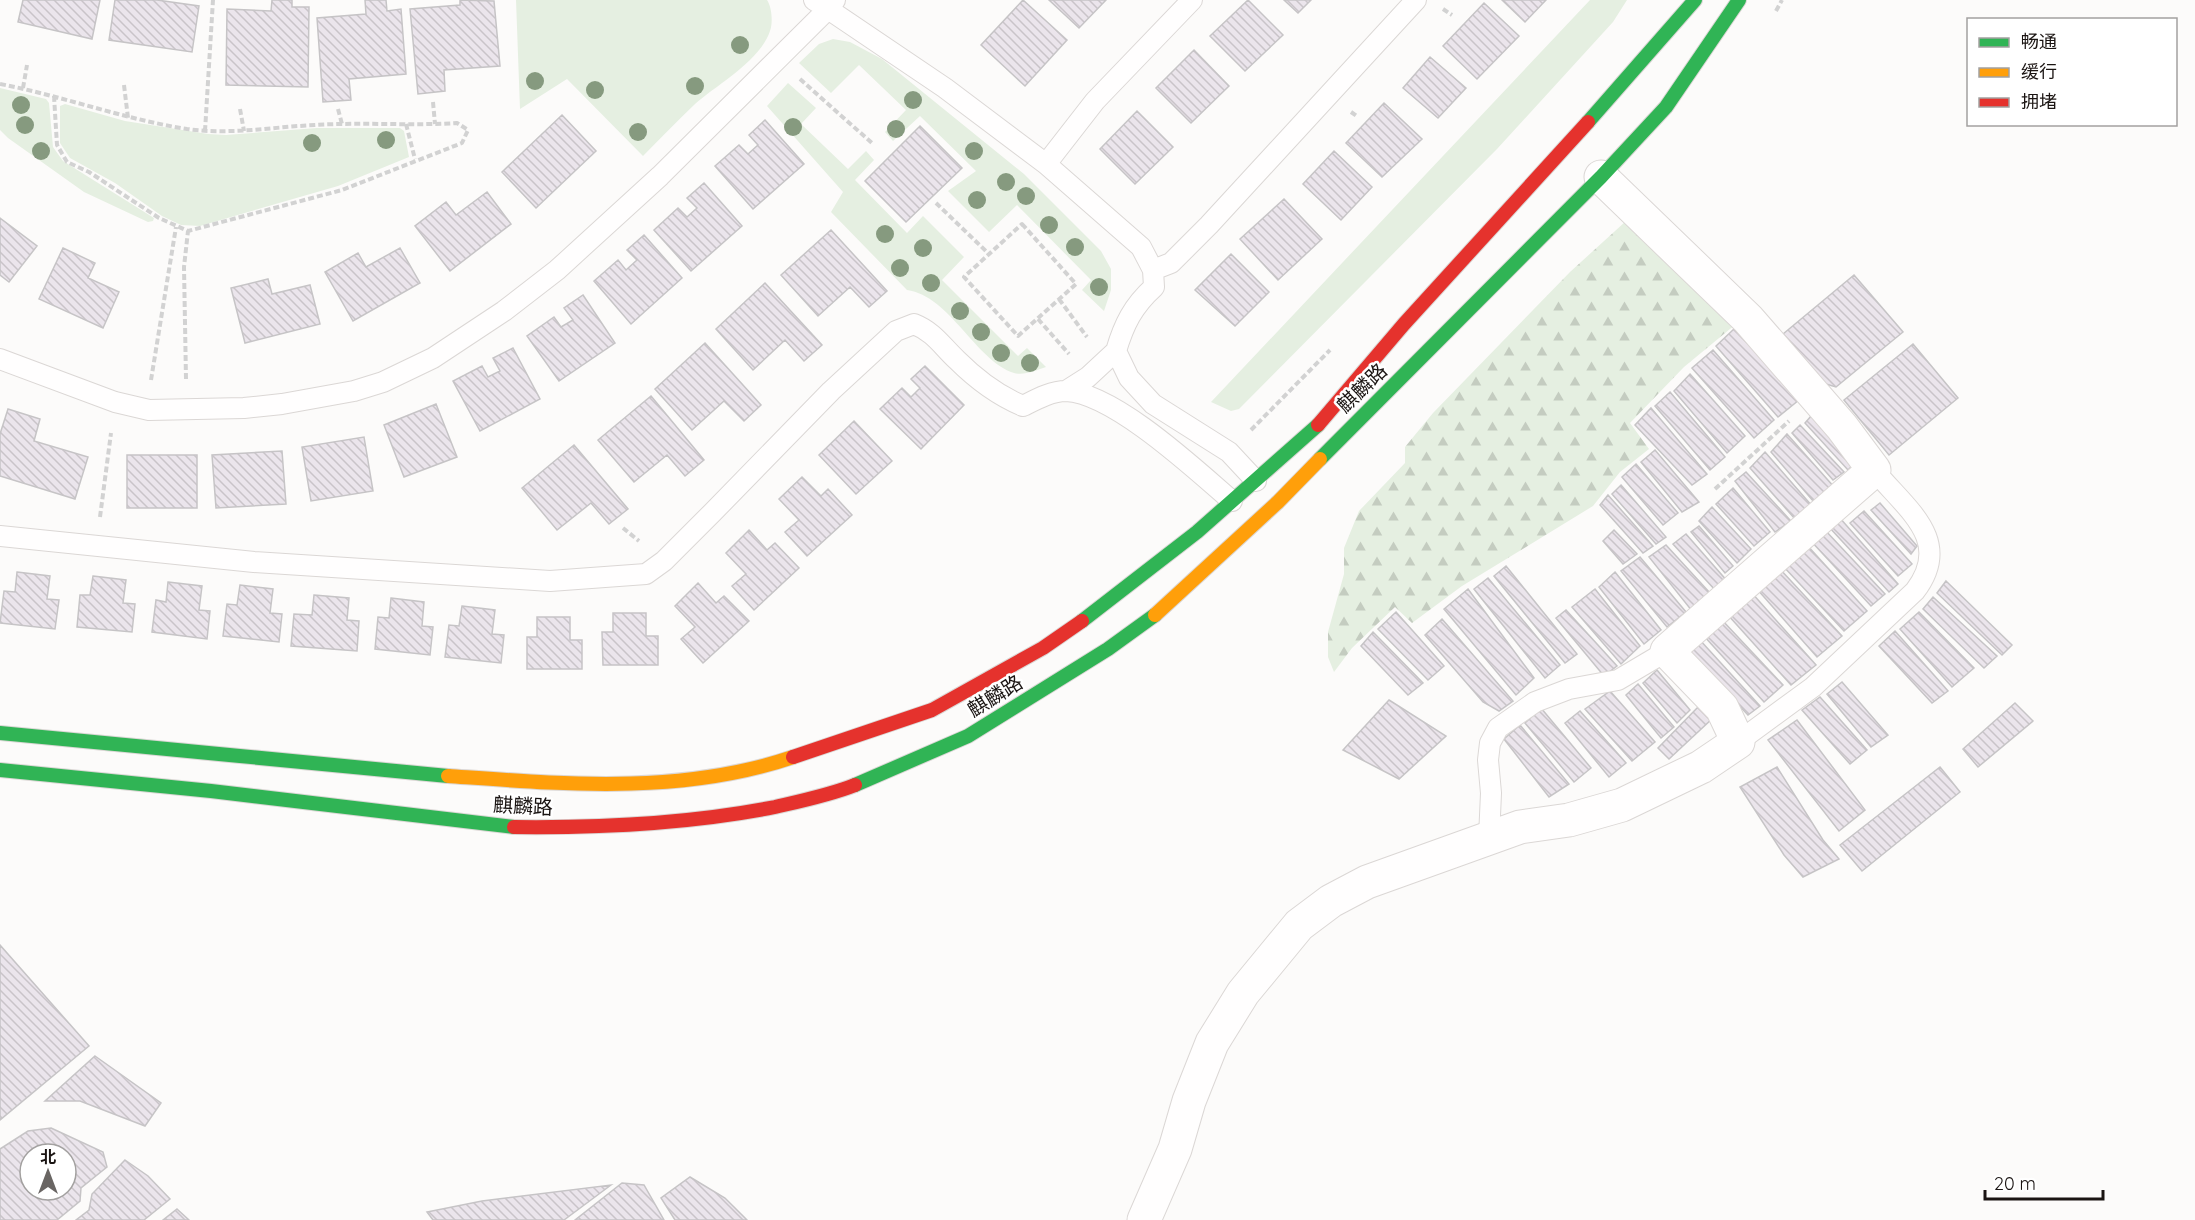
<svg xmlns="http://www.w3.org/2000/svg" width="2195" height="1220" font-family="Quicksand,'Noto Sans SC',sans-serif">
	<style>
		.grass { fill: #e5efe1 }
		.forest { fill: url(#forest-firs) }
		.building { fill: url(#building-back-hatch); stroke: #c6c4c6; stroke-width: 1.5; fill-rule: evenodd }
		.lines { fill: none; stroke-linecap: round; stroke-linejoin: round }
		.lane-casing { stroke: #dbd7d5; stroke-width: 22 }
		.street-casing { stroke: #dbd7d5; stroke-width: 35 }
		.fast-casing { stroke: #dbd7d5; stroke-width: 16 }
		.slow-casing { stroke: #dbd7d5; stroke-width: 16 }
		.jam-casing { stroke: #dbd7d5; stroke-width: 16 }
		.path { stroke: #d2d2d2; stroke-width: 4; stroke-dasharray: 6 3; stroke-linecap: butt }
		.lane { stroke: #fffefe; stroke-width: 20 }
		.street { stroke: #fffefe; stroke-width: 33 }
		.fast { stroke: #30b455; stroke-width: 14 }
		.slow { stroke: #ff9f0a; stroke-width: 14 }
		.jam { stroke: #e5322d; stroke-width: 14 }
		.tree { fill: #869a7f }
		.labels { text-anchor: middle; stroke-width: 5; stroke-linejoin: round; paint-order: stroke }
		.street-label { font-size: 20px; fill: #1a1412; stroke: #fff }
	</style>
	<defs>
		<pattern id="forest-firs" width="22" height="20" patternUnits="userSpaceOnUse" patternTransform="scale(1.5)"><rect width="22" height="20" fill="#e5efe1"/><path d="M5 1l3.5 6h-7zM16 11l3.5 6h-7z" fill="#c4ccc0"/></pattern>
		<pattern id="building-back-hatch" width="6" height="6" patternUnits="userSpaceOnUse" patternTransform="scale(1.5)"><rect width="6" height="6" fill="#ebe5ec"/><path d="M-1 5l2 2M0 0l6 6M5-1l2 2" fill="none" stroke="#c9c4c9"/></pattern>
	</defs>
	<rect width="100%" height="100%" fill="#fcfbfa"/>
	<path class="grass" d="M516,0h251c5,7 6,23 3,31 -10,30 -52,53 -75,73 -18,17 -35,35 -52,52l-76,-77 -47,30z
		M1590,0h37l-14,22 -116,127 -258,260 -8,2 -20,-9z
		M833,39l17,3 32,17 142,115 77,77 10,18v21l-7,21 -22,-21 9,-10 -74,-75 -28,27 -41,-41 28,-20 -56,-55 -27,25 -8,-9 21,-22 -47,-45 -28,28 -32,-30 20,-19z
		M788,83l28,25 -15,16 47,45 18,-18 8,9 -19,20 52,53 16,-17 41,41 -22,23 76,76 9,-8 19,19c-9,3 -22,9 -32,6 -38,-12 -64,-77 -107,-83l-76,-78 12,-20 -76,-86z
		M0,88l46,11 3,4 4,44 10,14 91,57 -1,3 -5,1 -64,-30 -76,-54 -8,-8z
		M65,104l60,17 83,13 18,1 91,-7h83l4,3 5,26 -71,29 -138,40 -19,-1 -19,-9 -47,-33 -45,-25 -10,-15v-37z"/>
	<path class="forest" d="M1626,221l110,103 -52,43 -54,56 19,26 -29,23 -27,34 -131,80 -50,37 -17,-16 -43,41 -18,24 -6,-15v-25l16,-58v-26l15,-37 46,-48v-16l28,-34 137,-141z"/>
	<path class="building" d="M23,0h77l-8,39 -74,-17z
		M115,0h42l42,6 -7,46 -83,-12z
		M272,0h20v7h17l-1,80 -82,-2 1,-76 44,2z
		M365,0h21l1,11 14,-2 5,65 -57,5 2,21 -28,2 -6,-84 49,-4z
		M460,0l34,1 6,65 -56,4 1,21 -27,3 -8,-85 50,-4z
		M1023,0l44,40 -42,46 -44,-41z
		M1049,0h57l-27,28z
		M1248,0l35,35 -38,36 -35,-35z
		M1284,0h27l-13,13z
		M1502,0h44l-21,22z
		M1484,3l35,33 -42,43 -34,-33z
		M1194,50l35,36 -38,37 -35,-35z
		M1430,57l36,31 -28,30 -35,-30z
		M1384,103l38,36 -40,38 -36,-34z
		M1137,111l36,36 -38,37 -35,-35z
		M562,115l34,36 -60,57 -34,-36z
		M765,120l39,44 -51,45 -38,-43 24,-21 9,9 10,-9 -9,-10z
		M920,126l42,42 -56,54 -41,-41z
		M1334,151l38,36 -31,33 -38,-36z
		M704,183l38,43 -51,45 -37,-41 24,-22 9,9 10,-9 -10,-10z
		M487,192l24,32 -61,47 -35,-45 31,-24 10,13z
		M1284,199l38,40 -44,41 -38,-41z
		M0,218l37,28 -28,36 -9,-7z
		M831,230l56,61 -18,16 -19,-20 -32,29 -37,-41z
		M644,235l38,43 -51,46 -37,-43 24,-21 8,10 11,-10 -10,-10z
		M63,248l32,15 -7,15 31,14 -16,36 -64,-29z
		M400,248l20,35 -67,38 -28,-49 33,-19 8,14z
		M1231,254l38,38 -34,34 -40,-36z
		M1854,275l49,57 -67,55 -10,-3 -43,-50z
		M268,279l4,15 38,-9 10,39 -75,19 -14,-55z
		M765,283l57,62 -18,16 -19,-21 -32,30 -37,-41z
		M583,295l32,48 -56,38 -32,-45 27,-19 7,10 12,-7 -9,-12z
		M1735,328l64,72 -21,17 -62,-71z
		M705,343l56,62 -17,16 -20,-20 -32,29 -37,-41z
		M1913,344l45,54 -69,57 -45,-55z
		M513,348l27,51 -60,32 -27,-50 29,-15 6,11 12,-6 -7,-13z
		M1713,350l61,70 -20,18 -62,-70z
		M925,366l39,39 -43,44 -41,-40 22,-21 9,9 9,-9 -9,-9z
		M1690,374l55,62 -18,17 -53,-62z
		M1670,392l55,65 -15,13 -55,-64z
		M651,396l53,64 -19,16 -18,-21 -33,27 -36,-42z
		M436,404l21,53 -53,20 -20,-52z
		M1651,408l56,66 -15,11 -57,-60z
		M8,409l32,10 -6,22 54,16 -13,42 -75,-23v-42z
		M1812,415l43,48 -7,7 -43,-47z
		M854,421l38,40 -36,33 -37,-39z
		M1800,425l44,47 -11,8 -41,-47z
		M1787,434l47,53 -20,15 -43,-50z
		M364,437l9,54 -62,10 -9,-54z
		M574,445l54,64 -19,15 -18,-21 -34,27 -35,-42z
		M1655,450l44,52 -17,10 -41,-50z
		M282,451l4,53 -70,4 -4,-53z
		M1765,452l47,54 -17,13 -45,-51z
		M127,455h70v53h-70z
		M1636,464l42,49 -15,12 -41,-48z
		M1746,472l45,49 -16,11 -40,-51z
		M802,477l19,19 7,-7 24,26 -45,41 -22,-24 14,-12 -20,-21z
		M1621,485l45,52 -10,7 -44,-50z
		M1733,488l37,44 -16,14 -38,-42z
		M1608,495l45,51 -10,7 -43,-48z
		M1880,503l37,43 -6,8 -40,-44z
		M1712,507l39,42 -14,14 -38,-42z
		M1864,511l48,53 -14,12 -48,-53z
		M1839,517l59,67 -9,8 -60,-65z
		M1699,526l34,40 -8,7 -34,-41z
		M1824,529l61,65 -14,12 -60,-65z
		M749,530l18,20 8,-7 24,25 -45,42 -22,-24 14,-12 -20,-21z
		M1614,530l23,24 -14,10 -20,-23z
		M1686,534l42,48 -12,9 -43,-47z
		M1806,544l61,67 -23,20 -61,-65z
		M1666,545l44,48 -18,18 -43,-54z
		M1640,557l46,55 -19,15 -46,-56z
		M1506,566l71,88 -12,9 -71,-87z
		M1779,568l63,68 -25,21 -60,-68z
		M17,572l33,4 -3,23 12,1 -4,29 -55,-6 4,-32 11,1z
		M1615,572l46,58 -17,14 -45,-57z
		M93,576l33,4 -3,23 12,1 -3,28 -55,-5 3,-32h10z
		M1488,578l72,87 -15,13 -71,-89z
		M1946,581l66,64 -10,10 -65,-62z
		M168,582l34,4 -3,24 11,1 -3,28 -55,-7 4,-32 10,2z
		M698,583l18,20 8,-7 25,25 -46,42 -22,-24 14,-12 -20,-21z
		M240,585l33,4 -3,24 12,1 -3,28 -56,-6 4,-32 10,1z
		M1468,589l66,89 -18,17 -72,-86z
		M1595,589l45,57 -19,18 -49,-57z
		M1751,592l65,73 -25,20 -63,-70z
		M314,595l35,3 -2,22 12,1 -2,30 -66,-5 3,-32 18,1z
		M1933,597l64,59 -13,12 -61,-59z
		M391,598l33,4 -2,24 11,1 -3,28 -55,-6 3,-32 11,1z
		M462,606l33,4 -3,24 12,1 -3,28 -56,-6 4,-32 10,1z
		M1566,610l51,56 -13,10 -48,-58z
		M1396,612l48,54 -16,14 -50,-51z
		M1919,612l55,56 -22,19 -52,-58z
		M613,613h33v23h12v29h-55l-1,-33h11z
		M537,617h33v23h12v29h-55v-32h10z
		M1442,619l71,82 -14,10 -16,-9 -58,-67z
		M1722,620l61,65 -19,17 -60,-66z
		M1895,631l53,60 -16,12 -53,-57z
		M1373,632l50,51 -15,12 -47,-49z
		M1699,639l61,67 -12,9 -61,-65z
		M1657,670l33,40 -13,13 -34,-40z
		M1842,682l46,53 -17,12 -44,-53z
		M1638,684l36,43 -13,11 -35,-43z
		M1610,691l45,51 -23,19 -47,-52z
		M1820,697l47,53 -17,14 -48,-54z
		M1389,700l57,36 -47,43 -56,-29z
		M2015,703l18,18 -55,46 -15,-18z
		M1700,705l14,12 -45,42 -11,-11z
		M1541,708l50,60 -17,14 -49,-59z
		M1580,711l46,52 -17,14 -44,-54z
		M1797,720l68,90 -26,21 -71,-91z
		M1520,725l49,59 -20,13 -45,-58z
		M1777,767l46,73 16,19 -36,18 -19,-22 -44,-68z
		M1940,767l20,25 -98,79 -22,-26z
		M0,945l89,101 -89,74z
		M95,1056l66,47 -16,23 -65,-25h-35z
		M51,1128l52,24 4,15 -26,21 -1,13 -23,19h-57v-71l28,-18zM30,1154h36v36h-36z
		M125,1160l23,16 22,23 -26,21h-68l13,-10 3,-16z
		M690,1177l35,21 22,22h-72l-14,-22z
		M622,1183l22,2 20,35h-89z
		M611,1185l-47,35h-131l-6,-8 55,-11z
		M177,1209l12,11h-26z"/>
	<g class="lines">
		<g class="lane-casing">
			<path id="lane" d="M835,0l-7,9 117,79 101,76 95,83 12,23 1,17c-21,19 -30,37 -38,64l13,27 24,26 76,48 27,29
				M1046,164l49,-63 97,-101
				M1153,270l18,-7 38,-38 207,-225
				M0,359l115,43 34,8 95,-2 38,-4 72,-13 29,-9 50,-24 71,-47 53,-41 103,-94 168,-167 -14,-9
				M1066,391l22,-14 28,-26
				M0,536l254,26 296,19 96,-7 18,-13 48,-48 119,-122 65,-60 18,-7c20,8 28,22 43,36 18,18 42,36 66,46 12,-6 28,-15 43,-15 48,2 130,79 166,110
				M1738,742l75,-55 102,-96c39,-51 -9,-82 -41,-121
				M1489,838l2,-45 -3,-33 2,-17 8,-15 37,-26 34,-13 49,-9 49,-29"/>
		</g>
		<g class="street-casing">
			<path id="street" d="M1144,1220l31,-71 14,-48 23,-58 31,-50 56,-68 32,-24 36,-19 153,-55 49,-7 53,-15 79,-38 37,-25 -16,-34 -55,-57 207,-181 -32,-43 -94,-108 -147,-142"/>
		</g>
		<g class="fast-casing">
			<path id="fast" d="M1588,122l107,-122
				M1320,459l281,-282 65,-70 73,-107
				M1082,621l115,-89 121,-107
				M0,733l448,43
				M0,770l211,21 303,36
				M855,785l113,-49 140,-87 47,-34"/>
		</g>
		<g class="slow-casing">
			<path id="slow" d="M1155,615l123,-113 42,-43
				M448,776c115,8 233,19 345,-19"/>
		</g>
		<g class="jam-casing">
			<path id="jam" d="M1318,425l86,-101 184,-202
				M793,757l139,-47 111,-62 39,-27
				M514,827c87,1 175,-3 261,-20 26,-6 55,-12 80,-22"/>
		</g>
		<path class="path" d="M1443,9l9,6
			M1776,11l6,-11
			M800,79l73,65
			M0,84c63,12 123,35 187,45 43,6 85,-2 128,-4 47,-3 95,1 142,-2l11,7 -6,13 -120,47 -154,41 -29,-13 -70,-46 -22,-10 -10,-17 -3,-49
			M124,85l4,33
			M23,88l4,-23
			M433,102l2,22
			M240,109l4,22
			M338,109l4,15
			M1351,112l7,5
			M406,124l9,35
			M205,131l8,-131
			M936,203l53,51
			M1022,224l54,60 -58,52 -54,-59z
			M1059,299l28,38
			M1038,319l31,35
			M186,379l-2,-112 4,-36
			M151,380l25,-153
			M1251,430l79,-80
			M1715,489l74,-68
			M100,517l11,-84
			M623,528l16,13"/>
		<use href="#lane" class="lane"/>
		<use href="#street" class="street"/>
		<use href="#fast" class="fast"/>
		<use href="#slow" class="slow"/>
		<use href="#jam" class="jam"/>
	</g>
	<g class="tree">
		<circle cx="740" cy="45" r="9"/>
		<circle cx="535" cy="81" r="9"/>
		<circle cx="695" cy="86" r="9"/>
		<circle cx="595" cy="90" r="9"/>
		<circle cx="913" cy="100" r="9"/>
		<circle cx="21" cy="105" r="9"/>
		<circle cx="25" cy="125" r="9"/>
		<circle cx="793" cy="127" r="9"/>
		<circle cx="896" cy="129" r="9"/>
		<circle cx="638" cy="132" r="9"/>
		<circle cx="386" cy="140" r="9"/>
		<circle cx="312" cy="143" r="9"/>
		<circle cx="41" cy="151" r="9"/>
		<circle cx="974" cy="151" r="9"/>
		<circle cx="1006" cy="182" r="9"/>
		<circle cx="1026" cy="196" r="9"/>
		<circle cx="977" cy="200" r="9"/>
		<circle cx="1049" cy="225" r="9"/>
		<circle cx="885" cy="234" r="9"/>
		<circle cx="1075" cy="247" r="9"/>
		<circle cx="923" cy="248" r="9"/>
		<circle cx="900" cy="268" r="9"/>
		<circle cx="931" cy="283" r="9"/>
		<circle cx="1099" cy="287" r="9"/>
		<circle cx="960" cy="311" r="9"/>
		<circle cx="981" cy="332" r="9"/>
		<circle cx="1001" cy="353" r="9"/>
		<circle cx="1030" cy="363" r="9"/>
	</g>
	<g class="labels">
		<g class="street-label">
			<text transform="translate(1362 388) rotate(-44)" y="7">麒麟路</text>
			<text transform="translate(995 696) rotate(-32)" y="7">麒麟路</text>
			<text transform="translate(523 806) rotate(3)" y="7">麒麟路</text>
		</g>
	</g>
	<rect x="1967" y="18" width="210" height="108" fill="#ffffff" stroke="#a3a1a0" stroke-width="1.5"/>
	<rect x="1979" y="38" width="30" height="9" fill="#30b455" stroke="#a3a1a0" stroke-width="1.5"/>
	<text x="2021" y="48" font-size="18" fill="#1a1412">畅通</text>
	<rect x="1979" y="68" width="30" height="9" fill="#ff9f0a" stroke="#a3a1a0" stroke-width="1.5"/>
	<text x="2021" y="78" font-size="18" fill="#1a1412">缓行</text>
	<rect x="1979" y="98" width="30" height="9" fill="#e5322d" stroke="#a3a1a0" stroke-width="1.5"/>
	<text x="2021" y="108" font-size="18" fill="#1a1412">拥堵</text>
	<g transform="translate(48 1172)"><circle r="28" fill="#ffffff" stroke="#a3a1a0" stroke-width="1.5"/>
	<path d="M0-4.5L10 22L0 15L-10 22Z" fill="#696563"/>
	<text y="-9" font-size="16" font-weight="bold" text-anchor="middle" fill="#1a1412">北</text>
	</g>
	<path d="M1985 1190v9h118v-9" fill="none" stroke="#1a1412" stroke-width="3"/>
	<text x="1994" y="1190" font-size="18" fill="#1a1412" stroke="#ffffff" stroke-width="4.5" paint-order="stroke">20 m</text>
</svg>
